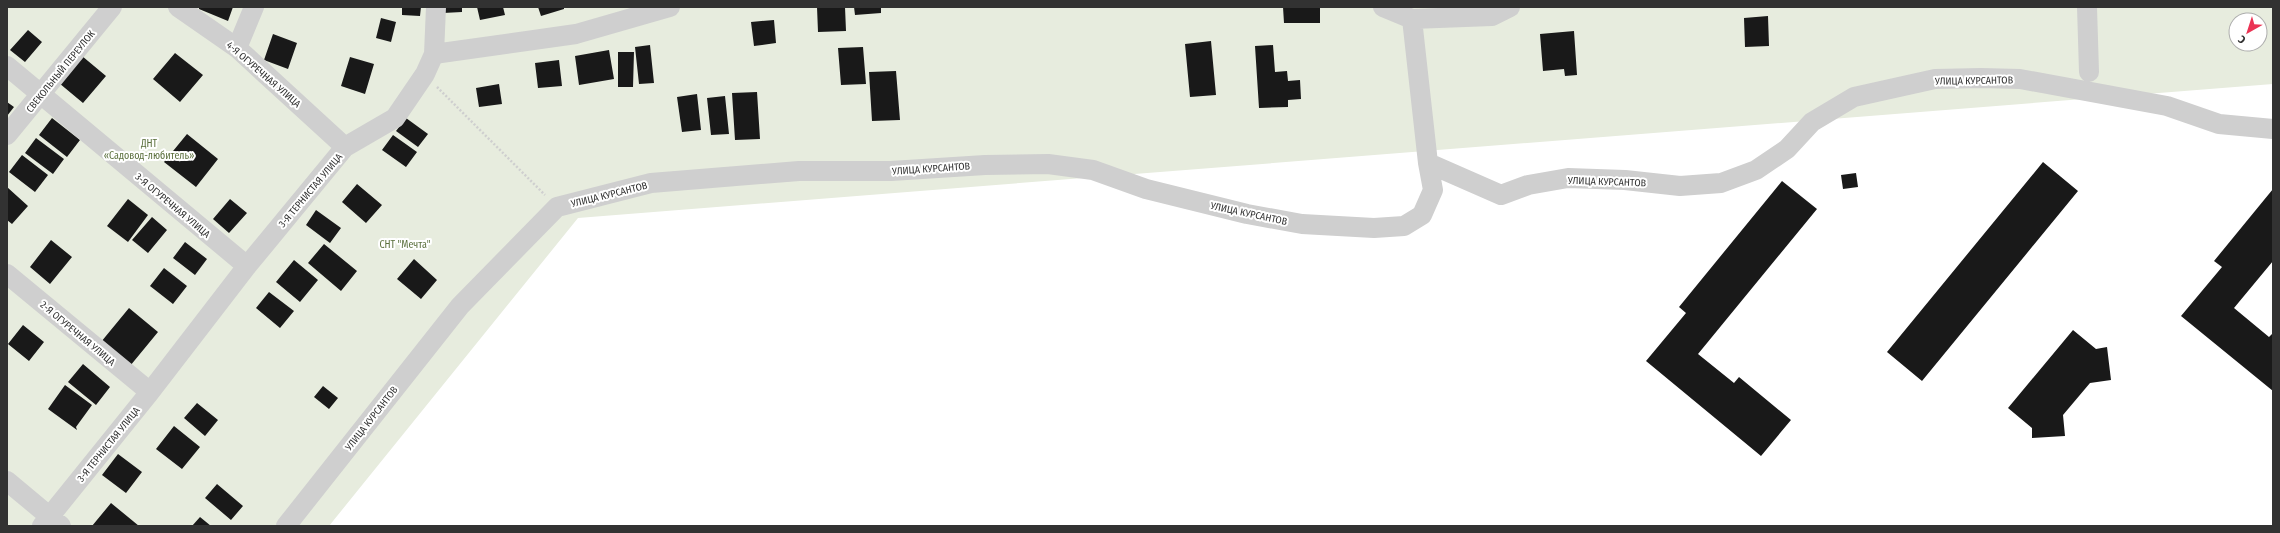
<svg xmlns="http://www.w3.org/2000/svg" width="2280" height="533" font-family="'Fira Sans Condensed',sans-serif">
	<style>
		.green { fill: #e7ecde; fill-rule: evenodd }
		.building { fill: #191919 }
		.lines { fill: none; stroke-linecap: round; stroke-linejoin: round }
		.path { stroke: #cfcfcf; stroke-width: 2.5; stroke-dasharray: 2 2; stroke-linecap: butt }
		.minor { stroke: #cfcfcf; stroke-width: 20 }
		.labels { text-anchor: middle; stroke-width: 4; stroke-linejoin: round; paint-order: stroke }
		.street-label { font-size: 10px; fill: #323232; stroke: #fff }
		.park-label { font-size: 10px; fill: #5b703d; stroke: #fff }
	</style>
	<rect width="100%" height="100%" fill="#fff"/>
	<path class="green" d="M7,7h2266v77l-1695,134 -249,308h-322zM2236,20h24v24h-24z"/>
	<path class="building" d="M199,7h34l-5,14 -29,-12z
		M402,7h19l-1,9 -18,-1z
		M442,7h20v5l-19,1z
		M477,7h26l2,8 -25,5z
		M538,7h26v2l-23,7z
		M817,7h28l1,24 -28,1z
		M854,7h27v6l-26,2z
		M1283,7h37v16h-36z
		M1768,16l1,30 -24,1 -1,-29z
		M381,18l15,4 -5,20 -15,-4z
		M774,20l2,23 -22,3 -3,-24z
		M28,30l14,12 -17,20 -15,-12z
		M1574,31l3,44 -12,1 -1,-7 -21,2 -3,-37z
		M273,34l24,9 -9,26 -24,-9z
		M1211,41l5,54 -26,2 -5,-53z
		M650,45l4,38 -15,1 -4,-37z
		M1273,45l2,27 12,-1 1,10 12,-1 1,19 -13,1v7l-29,1 -4,-62z
		M863,47l3,37 -25,1 -3,-37z
		M609,50l5,29 -35,6 -4,-29z
		M618,52h16l-1,35h-15z
		M175,53l28,22 -23,27 -27,-23z
		M82,56l24,20 -23,27 -24,-20z
		M350,57l24,7 -9,30 -24,-8z
		M559,60l3,26 -24,2 -3,-25z
		M896,71l4,49 -28,1 -3,-49z
		M499,84l3,20 -23,3 -3,-19z
		M757,92l3,47 -25,1 -3,-47z
		M697,94l4,36 -19,2 -5,-35z
		M725,96l4,38 -18,1 -4,-37z
		M7,102l7,5 -7,9z
		M52,118l28,22 -13,17 -28,-22z
		M406,118l22,16 -10,13 -22,-16z
		M187,134l31,25 -22,28 -32,-25z
		M393,135l24,17 -11,15 -24,-17z
		M36,138l28,21 -11,15 -28,-21z
		M22,155l26,20 -13,17 -26,-20z
		M2043,162l35,29 -156,190 -35,-29z
		M1856,173l2,14 -15,2 -2,-14z
		M1782,181l35,28 -119,145 36,29 5,-6 52,43 -30,36 -115,-95 40,-48 -7,-6z
		M357,184l25,21 -16,18 -24,-21z
		M7,187l21,19 -16,18 -5,-4z
		M2273,189v72l-39,47 35,29 4,-4v58l-92,-75 41,-49 -8,-6z
		M128,199l20,16 -20,27 -21,-16z
		M230,199l17,14 -18,20 -16,-14z
		M316,210l25,18 -11,15 -24,-18z
		M152,217l15,13 -19,23 -16,-13z
		M51,240l21,17 -22,27 -20,-17z
		M185,242l22,17 -12,16 -22,-17z
		M324,244l33,27 -16,20 -33,-28z
		M414,259l23,21 -16,19 -24,-20z
		M294,260l24,20 -18,22 -24,-20z
		M164,268l23,18 -14,18 -23,-18z
		M269,292l25,19 -14,17 -24,-20z
		M129,308l29,24 -28,34 -29,-24z
		M23,325l21,17 -15,19 -21,-17z
		M2073,330l23,19 11,-2 4,33 -21,3 -27,32 2,21 -33,2v-10l-24,-20z
		M83,364l27,23 -14,18 -28,-23z
		M65,385l27,20 -16,22 1,3 -29,-21z
		M323,386l15,12 -9,11 -15,-12z
		M197,403l21,17 -13,16 -21,-18z
		M174,426l26,21 -18,22 -26,-20z
		M118,454l24,18 -16,21 -24,-18z
		M217,484l26,22 -12,14 -26,-22z
		M111,503l28,23h-47z
		M200,517l11,9h-19z"/>
	<g class="lines">
		<path class="path" d="M437,87l108,108"/>
		<path class="minor" d="M178,7l59,41 108,99
			M1383,7l29,12 80,-3 18,-9
			M2087,7l2,65
			M1412,19l16,144
			M237,48l17,-41
			M434,54l2,-47
			M7,66l240,200
			M7,135l105,-128
			M7,274l143,118
			M7,481l54,45
			M42,526l108,-134 97,-126 98,-119 50,-29 30,-44 9,-20 142,-20 94,-27
			M286,526l174,-220 97,-99 94,-24 148,-12h92l94,-6 63,-1 45,6 53,19 101,25 55,10 72,4 30,-2 18,-11 11,-25 -5,-27 73,32 27,-10 40,-7 57,2 55,6 41,-3 35,-13 31,-21 25,-27 42,-25 81,-18 46,-1 39,1 147,27 52,18 54,5"/>
	</g>
	<g class="labels">
		<g class="street-label">
			<text transform="translate(60 71) rotate(-51)" y="4">СВЕКОЛЬНЫЙ ПЕРЕУЛОК</text>
			<text transform="translate(264 74) rotate(41)" y="4">4-Я ОГУРЕЧНАЯ УЛИЦА</text>
			<text transform="translate(1974 80) rotate(-1)" y="4">УЛИЦА КУРСАНТОВ</text>
			<text transform="translate(931 168) rotate(-4)" y="4">УЛИЦА КУРСАНТОВ</text>
			<text transform="translate(1607 181) rotate(2)" y="4">УЛИЦА КУРСАНТОВ</text>
			<text transform="translate(310 190) rotate(-50)" y="4">3-Я ТЕРНИСТАЯ УЛИЦА</text>
			<text transform="translate(609 194) rotate(-14)" y="4">УЛИЦА КУРСАНТОВ</text>
			<text transform="translate(173 205) rotate(40)" y="4">3-Я ОГУРЕЧНАЯ УЛИЦА</text>
			<text transform="translate(1249 213) rotate(12)" y="4">УЛИЦА КУРСАНТОВ</text>
			<text transform="translate(78 333) rotate(40)" y="4">2-Я ОГУРЕЧНАЯ УЛИЦА</text>
			<text transform="translate(371 418) rotate(-52)" y="4">УЛИЦА КУРСАНТОВ</text>
			<text transform="translate(108 444) rotate(-51)" y="4">3-Я ТЕРНИСТАЯ УЛИЦА</text>
		</g>
		<g class="park-label">
			<text x="149" y="147">ДНТ<tspan x="149" dy="12">«Садовод-любитель»</tspan></text>
			<text x="405" y="248">СНТ "Мечта"</text>
		</g>
	</g>
	<rect width="2280" height="533" fill="none" stroke="#323232" stroke-width="16"/>
	<g transform="translate(2248 32) rotate(219)"><circle r="19" fill="#ffffff" stroke="#adadad"/>
	<path d="M0-3L7 15L0 10L-7 15Z" fill="#eb3354"/>
	<text y="-6" font-size="11" font-weight="bold" text-anchor="middle" fill="#323232">С</text>
	</g>
</svg>
